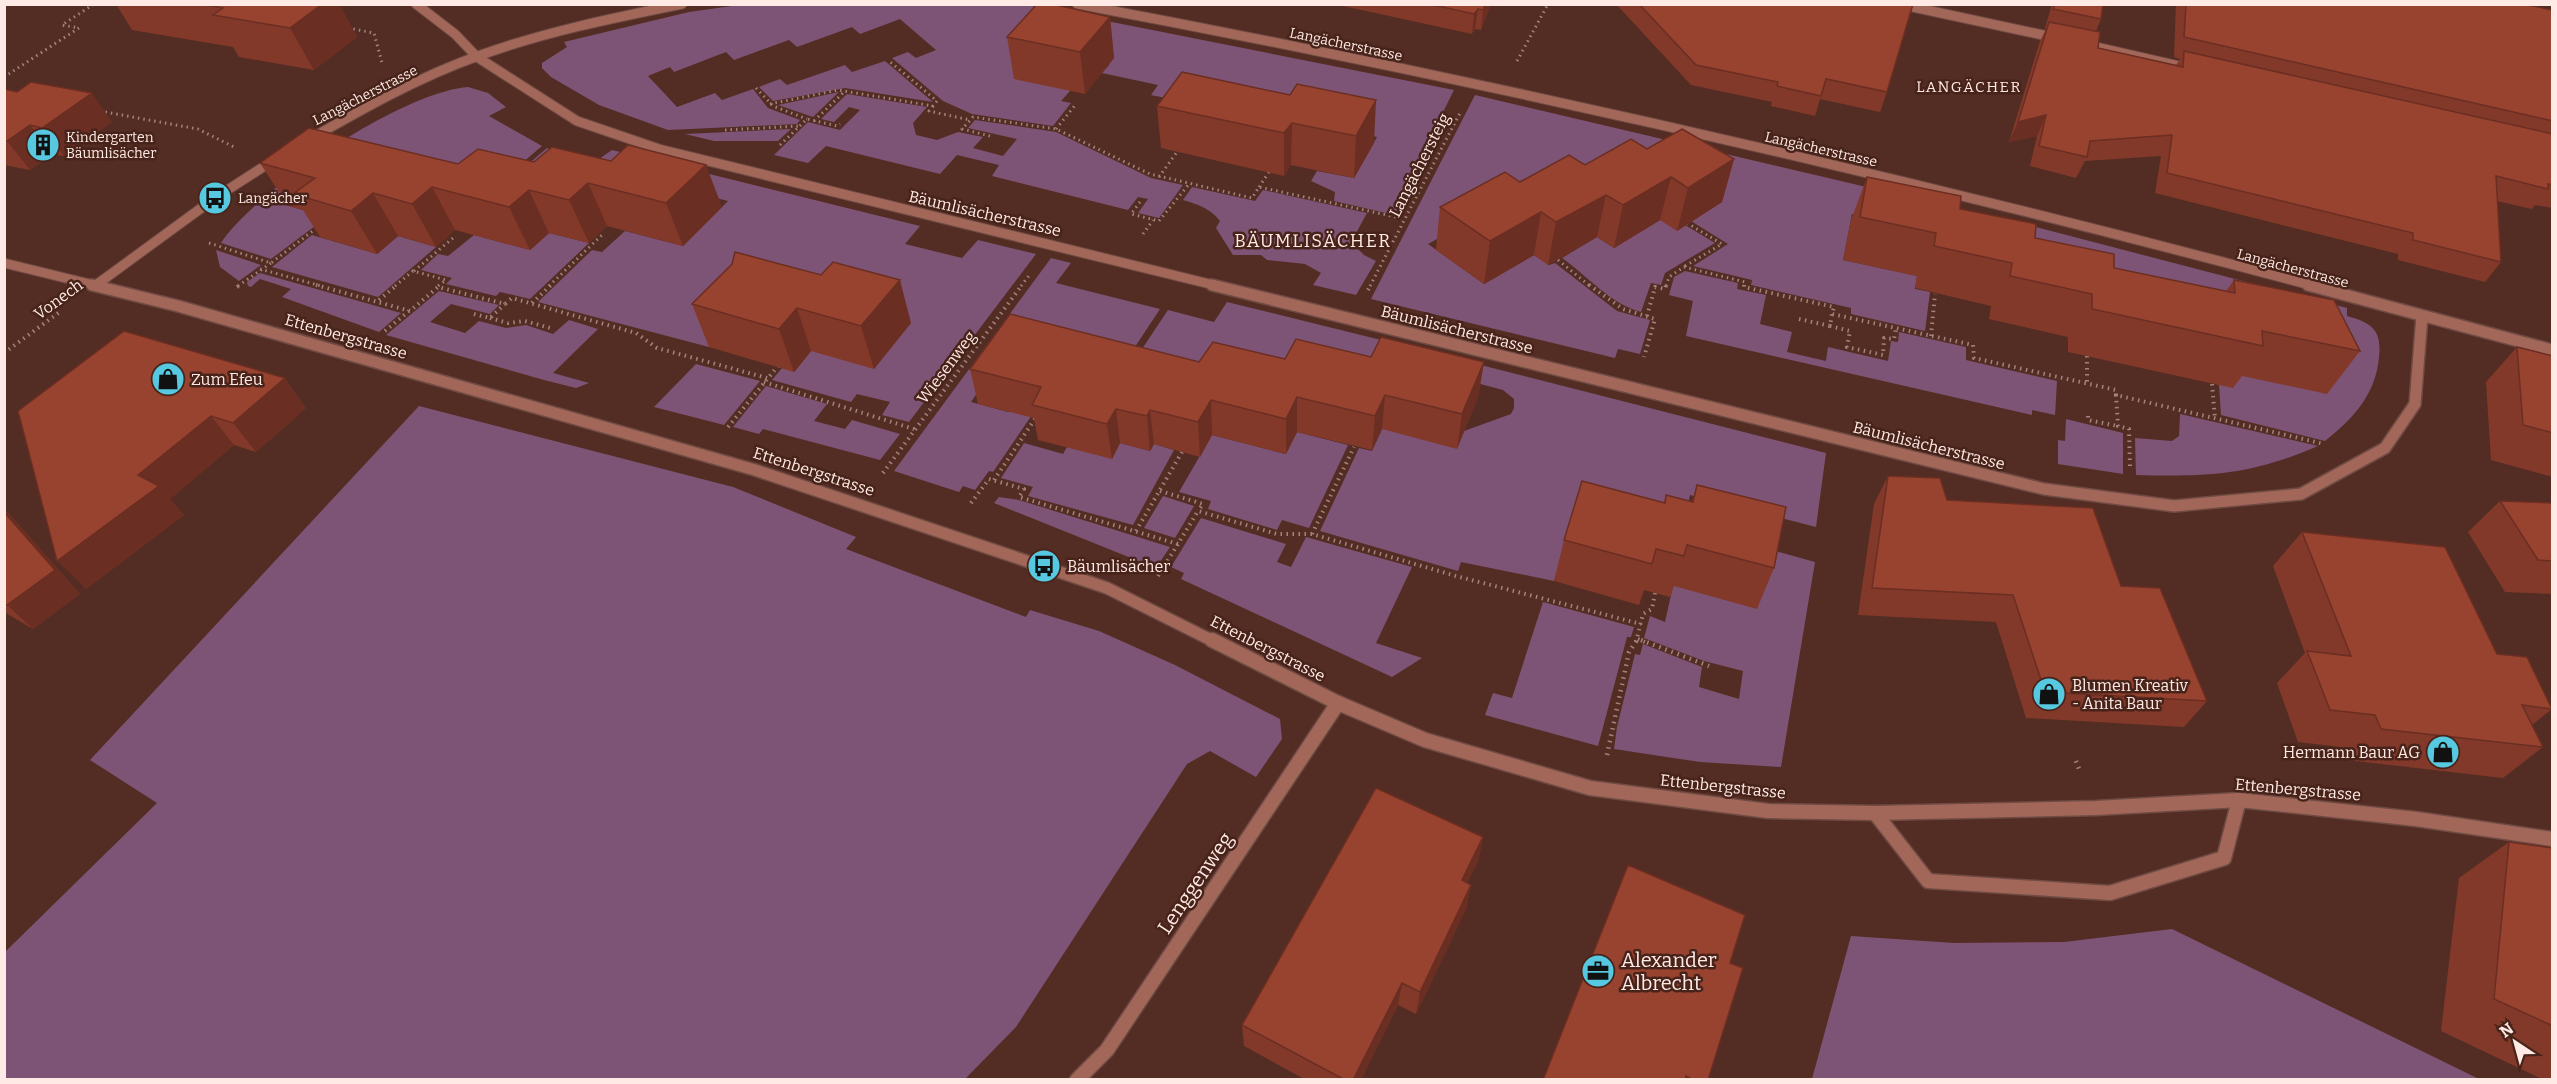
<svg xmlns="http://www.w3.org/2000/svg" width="2557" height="1084" font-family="Bitter,serif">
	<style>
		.green { fill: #7e5476 }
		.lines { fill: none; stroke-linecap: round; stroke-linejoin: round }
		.service-casing { stroke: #6f4b43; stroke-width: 17 }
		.minor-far2-casing { stroke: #6f4b43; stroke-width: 11 }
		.minor-far1-casing { stroke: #6f4b43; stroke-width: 14 }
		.minor-casing { stroke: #6f4b43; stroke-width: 17 }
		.tertiary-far2-casing { stroke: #6f4b43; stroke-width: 11 }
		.tertiary-far1-casing { stroke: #6f4b43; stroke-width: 14 }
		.tertiary-casing { stroke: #6f4b43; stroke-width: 17 }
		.path-far2 { stroke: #a2847d; stroke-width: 3; stroke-dasharray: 1.5 4; stroke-linecap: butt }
		.path-far1 { stroke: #a2847d; stroke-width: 4; stroke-dasharray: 1.5 4.5; stroke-linecap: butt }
		.path { stroke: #a2847d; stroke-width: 4.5; stroke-dasharray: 1.5 5; stroke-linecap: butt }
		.service { stroke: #a3675a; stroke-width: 14 }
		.minor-far2 { stroke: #a3675a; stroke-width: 9 }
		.minor-far1 { stroke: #a3675a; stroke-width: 11 }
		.minor { stroke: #a3675a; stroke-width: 14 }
		.tertiary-far2 { stroke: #a3675a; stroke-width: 9 }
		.tertiary-far1 { stroke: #a3675a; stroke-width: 11 }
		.tertiary { stroke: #a3675a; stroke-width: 14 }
		.wall { fill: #833929 }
		.shaded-wall { fill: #6a2e22 }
		.building { fill: #984230; stroke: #6a2e22; stroke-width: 1.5 }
		.labels { text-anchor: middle; stroke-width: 5; stroke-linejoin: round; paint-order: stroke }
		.far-street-label { font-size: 14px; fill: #ffeae5; stroke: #48231a }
		.far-poi-label { font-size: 14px; fill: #ffeae5; stroke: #48231a; text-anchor: start }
		.far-neighbourhood-label { font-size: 15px; letter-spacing: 1.5px; fill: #ffeae5; stroke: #48231a }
		.street-label { font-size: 16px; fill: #ffeae5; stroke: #48231a }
		.poi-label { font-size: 16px; fill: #ffeae5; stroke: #48231a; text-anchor: start }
		.neighbourhood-label { font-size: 18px; letter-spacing: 1.5px; fill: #ffeae5; stroke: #48231a }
		.near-street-label { font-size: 20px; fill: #ffeae5; stroke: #48231a }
		.near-poi-label { font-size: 20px; fill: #ffeae5; stroke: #48231a; text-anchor: start }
	</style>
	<rect width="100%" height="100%" fill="#532d24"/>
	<path class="green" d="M1021,4l433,86 -17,34 8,2 -46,90 -65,-15 1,-9 -24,-11 6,-10 37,7 23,-41 -22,-5 -65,5 -89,-20 8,-10 -58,-12 7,-10 -56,-12 8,-9 -40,27 -9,10 10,2 -18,23 -81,-12 -29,-13 -51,-43 16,-6 8,6 20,-8 -36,-31 -40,15 -8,-7 -55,20 -8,-7 -55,20 -8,-8 -52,20 -4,-5 -22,9 29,31 38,-14 7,7 31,-11 15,19 32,12 -3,4 -129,6 -69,-25 -48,-28 -9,-9v-5l25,-16 -3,-5 125,-30 50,-7z
		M885,61l48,41 -88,-14 -72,13 -14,-14 21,-8 7,6 58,-20 7,7z
		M468,87l20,6 18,14 -17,9 53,30 -60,51 -193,9 38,11 -56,42 -50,-16c36,-54 181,-151 247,-156z
		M839,92l-26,25 -35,-12z
		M847,94l80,13 -14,16 3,12 21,5 21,-8 25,5 -10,11 30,8 14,-17 -49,-11 7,-8 81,12 95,46 32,7 -24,33 -21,-5 10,-14 -10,-2 -10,13 -136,-34 7,-11 -42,-10 -17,19 -114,-28 -18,17 -34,-8 34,-33 32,8 20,-20 -11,-3 -15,15 -13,-3z
		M1475,95l545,128 327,85v8c25,7 35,14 32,41 -3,37 -26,62 -54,84l-104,-26 -2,-30 -341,-167 -26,-4 -9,46 74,16 -2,13 15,3 -5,39 -74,-17v-6l-100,-23 1,-5 -59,-14 35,-22 -37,-23 30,-19 -275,32 -18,10 56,40 50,-29 15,10 6,-2 62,48 33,9 -10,34 -22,-5 -3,9 -244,-59z
		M791,129l-13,12h-64l-29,-7z
		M547,148l42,18 23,-16 308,76 -15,18 57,14 16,-18 58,14 -127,168 -27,-7 8,-13 -33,-8 -6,8 -79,-22 10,-12 13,3 16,-20 100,-28 -202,24 -171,-45 54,-52 10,2 23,-21 58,15 45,-45 -20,-5 -201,-14z
		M1192,187l63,14 8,-11 104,23 -12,22 -1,10 10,10 12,6 -20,34 -43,-10 8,-12 -16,-9 -38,-4 -6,-5h-28l-17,-27 4,-7c-10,-13 -23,-17 -37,-21z
		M1660,220l25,5 30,18 -50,30 -4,12 -10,-2 -10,29c-31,-8 -53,-36 -79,-54l35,-21 17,11z
		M549,233l40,10 -59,56 -30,-7 -4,4 -50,-12 6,-6 -31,-8 17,-16 10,2 26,-21 56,15z
		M312,235l65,19 21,-18 38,11 -58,50 -106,-30z
		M216,250l45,15 -22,16 -19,-14z
		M1051,258l20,5 -15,20 104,26 -33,50 -143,24 -13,19 37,10h26l-41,60 -4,-1 -14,19 -12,-4 -4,6 -65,-21z
		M1685,271l53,12 -1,6 29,6 -6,29 32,8 -5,20 39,9 2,-14 60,14 3,-20 7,1 1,-10 67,15v13l91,21 -2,34 -23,-5v5l-346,-79 7,-35 -24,-6 5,-18z
		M260,273l141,40 -22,19 -97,-35 9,-8 -31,-10 -9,8 -3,-1 -1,-4z
		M439,291l60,14 -9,9 -39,-10 -21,18 35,11 14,-12 27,7 20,-3 27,9 16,-14 29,9 -45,44 36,10 -13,5 -32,-8 -158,-45z
		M1227,302l158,39 -21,41 -159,-3 -71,-18 34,-51 46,12z
		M1394,343l432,110 -10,74 -126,-32 -11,49 -107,-21 -18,58 -93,-19 -3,9 -138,-40 39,-83 13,3 10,-22 82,2 47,-17 3,-6v-9l-11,-9 -64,-17z
		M696,364l64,17 -36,44 -70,-18z
		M766,386l61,18 -13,17 31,8 7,-9 48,14 -20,26 -117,-31 -4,5 -26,-7z
		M419,406l314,81 123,50 -10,12 180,68 4,-7 69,21 76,34 105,54 2,20 -26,38 -46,-26 -23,13 -171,263 -51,52h-960v-127l152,-149 -67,-43z
		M2180,414l138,32c-67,29 -110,31 -182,29l-1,-37 37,3 7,-5z
		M2066,419l57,14v41l-65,-10v-24l7,1z
		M1297,432l51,13 -39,83 -27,-8 -5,10 -69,-21 3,-8 -32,-9 33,-57 73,19z
		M1024,443l39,11 4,-7 53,-4 30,8 4,-7 20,6 -41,75 -105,-29 5,-9 -32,-9z
		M1163,496l31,10 -19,32 -31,-10z
		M999,497l20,3 151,47 -14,21 -162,-65z
		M1201,518l85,26 -9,18 14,5 15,-30 106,30 -36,76 46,15 -30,19 -211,-98 3,-6 -13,-6z
		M1768,549l47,13 -34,205 -81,-5 -86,-13 3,-22 18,-73 5,1 3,-11 59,23 -3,20 40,12 4,-28 -39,-10 -60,-23 6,-22 15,6 8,-36z
		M1543,602l91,25 -3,10h-4l-29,109 -113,-31 8,-22 19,5z
		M2172,929l307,150h-667l39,-143 103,7 110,-1z"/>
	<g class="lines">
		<g class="service-casing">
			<path id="service" d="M1875,813l53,68 182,12 114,-35 15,-58"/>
		</g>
		<g class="minor-far2-casing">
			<path id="minor-far2" d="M416,4l39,30 22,23 100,64 82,28 559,137
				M1077,4c416,78 828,173 1237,282
				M1899,4l158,34
				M2083,44l109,25
				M310,139c54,-31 109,-62 168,-83 66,-24 135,-38 204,-52
				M96,285l119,-87 62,-40"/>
		</g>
		<g class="minor-far1-casing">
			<path id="minor-far1" d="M1212,285l832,204 130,17 127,-12 84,-46 30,-44 7,-88
				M2308,285l244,65"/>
		</g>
		<g class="minor-casing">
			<path id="minor" d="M1077,1080l30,-30 231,-347"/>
		</g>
		<g class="tertiary-far2-casing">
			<path id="tertiary-far2" d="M4,263l94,23"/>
		</g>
		<g class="tertiary-far1-casing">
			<path id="tertiary-far1" d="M92,285l86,21 577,164 352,118 108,54"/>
		</g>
		<g class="tertiary-casing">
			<path id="tertiary" d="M1212,640l126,63 87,37 165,48 178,23 107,2 221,-5 143,-8 177,19 136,20"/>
		</g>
		<path class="path-far2" d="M348,28l26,5 8,30
			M1517,61l31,-57
			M4,77l75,-49 -17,-3 32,-21
			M756,88l17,18 34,13
			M770,104l68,-14 95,16 4,-5 -49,-41
			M933,106l-4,5 41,9
			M100,111l98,18 36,18
			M814,121l30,-29
			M1056,129l20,-25
			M725,130l74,-4
			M990,136l-28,-7 11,-12 83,12 94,45 102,24 7,-11 146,32
			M780,145l27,-26 30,7 3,-2
			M1159,177l18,-25
			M1259,187l10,-15
			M1140,202l-9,12 28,7 30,-37
			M1143,234l10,-14
			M209,243l62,20 47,-36
			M1558,260l32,26
			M1685,266l37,-22 -35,-21
			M260,269l61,17
			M414,271l39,-33
			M238,286l33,-23
			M395,286l18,-15 33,9 -8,6
			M549,286l54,-52
			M1021,286l10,-13
			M1370,286l90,-173
			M1666,286l3,-9 15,-10 61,15 -1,4"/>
		<path class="path-far1" d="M316,285l94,26 28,-24 67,17 7,-6 124,35 21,15 110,30
			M1589,285l34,24 32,10 -11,38
			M1744,285v2l90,20 -2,7 141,31 1,13 142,32v5l208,49
			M237,287l3,-2
			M1368,290l3,-5
			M379,300l18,-15
			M532,303l19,-18
			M474,314l16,4 15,-14
			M1647,316l8,-29 10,2 1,-4
			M490,318l18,5 17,-2 25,7
			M1799,319l31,7 2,-12
			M1830,326l20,5 -3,16 36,8 1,-17 10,1 2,-11
			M385,331l24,-20
			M1931,336l4,-42
			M4,353l57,-42
			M2087,356v28
			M764,382l150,47
			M2212,384l3,35
			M2116,395l2,31 11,3 1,37
			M2088,416v4l30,6
			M728,427l50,-61
			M883,473l139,-188
			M994,480l43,-64
			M1160,491l43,13 -5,7
			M971,503l18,-24 35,10 -5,8 159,47 20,-33 79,23h35l144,42 185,48
			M1136,531l46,-79
			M1312,534l42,-87
			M1158,576l20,-32
			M1638,639l7,3
			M1636,642l7,-28 9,-5 3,-16"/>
		<path class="path" d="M1641,640l68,26
			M1607,755l22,-103 8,-12
			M2076,761l3,8"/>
		<use href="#service" class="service"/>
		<use href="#minor-far2" class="minor-far2"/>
		<use href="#minor-far1" class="minor-far1"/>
		<use href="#minor" class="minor"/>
		<use href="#tertiary-far2" class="tertiary-far2"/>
		<use href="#tertiary-far1" class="tertiary-far1"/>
		<use href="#tertiary" class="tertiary"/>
	</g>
	<path class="wall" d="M116,4h223l18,33 -43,33 -75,-13 -6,-10 -101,-17z
		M1334,4h157l-10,26 -6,-1 -3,5z
		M1616,4h297l-26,88 -7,20 -60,-13 -5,17 -44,-10 1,-4 -81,-17z
		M2052,4h51l-2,15 -5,12 2,17 78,17 4,-6 -6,-2 2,-53h347l30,6v198l-18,-3 -3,4 -35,-8 4,61 -16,20 -87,-22v-6l-243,-61 6,-37 -76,5 -9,17 -46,-12 7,-30 -28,6 31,-101 6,-12 -1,-1z
		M1110,17l4,41 -29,36 -71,-15 -7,-42z
		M1182,72l192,71 -20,35 -63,-13 -7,11 -123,-28 -4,-42z
		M4,89l108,33 -48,34 -11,-2 -23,16 -26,-5z
		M478,149l244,58 -39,39 -76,-20 -18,17 -40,-10 -19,17 -75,-20 -19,17 -38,-11 -21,18 -57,-17 -17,-27 -15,-4 -28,-43 198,1z
		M1647,149l87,10 -12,43 -45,29 -17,-11 -46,28 -17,-11 -49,28 -14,-10 -50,29 -48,-34 4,-43 80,-25z
		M1867,177l93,32 154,59 112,23 8,-11 126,71 -33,43 -85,-18 -9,12 -165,-36v-15l-79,-18 2,-13 -76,-18 2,-12 -74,-16 8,-40z
		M732,264l179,59 -37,46 -63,-18 -17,21 -85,-25 -17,-43z
		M2517,347l36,9v121l-62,-17 -5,-78z
		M1371,357l113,5 -6,35 -21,52 -75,-20 -10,21 -75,-18 -11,22 -74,-19 -12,22 -46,-13 -4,7 -30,-8 -8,16 -74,-19 -4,-22 -56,-14 -8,-35z
		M306,408l-50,44 -22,-7 -64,54 14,16 -98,74 -68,-178z
		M1888,476l59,24 174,86 86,115 -23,26 -158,-9 -30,-96 -138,-7 16,-111z
		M1697,485l77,83 -17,41 -83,-23 -4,11 -26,-7 -5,15 -85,-24 10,-41 100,-37 2,-8 26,7z
		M2500,501l53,2v91l-48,-2 -37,-60z
		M4,508l76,86 -47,35 -29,-17z
		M2302,532l195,122 55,55 -20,16 11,22 -40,31 -156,-18 -6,-13 -43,-5 -21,-59 28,-30 -32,-87z
		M1483,837l-5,24 -11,22 4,2 -5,24 -50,105 -18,-9 -37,75h-55l-62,-34 -2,-21z
		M2509,842l44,6v232h-9l-103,-49 18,-153z"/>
	<path class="shaded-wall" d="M322,4h17l18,33 -43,33 -24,-42z
		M1485,4h6l-10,26 2,-20z
		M1478,9l-3,20 -3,5 2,-20z
		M1110,17l4,41 -29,36 -5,-42z
		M92,93l20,29 -48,34 -22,-28z
		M1376,100l-2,43 -20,35 2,-42z
		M2046,115l-9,21 -28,6 9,-20z
		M1292,123l-1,42 -7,11v-43z
		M30,125l23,29 -23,16 -23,-29z
		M1734,159l-12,43 -45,29 11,-43z
		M706,165l16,42 -39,39 -17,-43z
		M1671,177l-11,43 -46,28 9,-43z
		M588,183l19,43 -18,17 -20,-43z
		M432,187l23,43 -19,17 -24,-43z
		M529,190l20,43 -19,17 -21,-43z
		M373,193l25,43 -21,18 -26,-43z
		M1606,195l-9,42 -49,28 8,-43z
		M1541,212l-7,43 -50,29 6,-43z
		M900,280l11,43 -37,46 -13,-43z
		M797,308l14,43 -17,21 -15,-43z
		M1484,362l-6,35 -21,52 5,-35z
		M285,378l21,30 -50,44 -23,-29z
		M1385,395l-3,34 -10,21 3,-34z
		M1297,397v35l-11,22v-35z
		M1211,400l1,35 -12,22 -2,-35z
		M1116,409l4,34 -8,16 -5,-35z
		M1150,410l4,34 -4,7 -3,-35z
		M211,416l23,29 -64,54 14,16 -98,74 -29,-28 81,-86z
		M4,508l76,86 -47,35 -26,-24z
		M1483,837l-5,24 -21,43 5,-24z
		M1471,885l-5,24 -50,105 4,-22z
		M1402,983l-4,22 -37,75h-8z"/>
	<path class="building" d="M201,4h121l-32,24 -77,-13 10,-7z
		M1037,4h15l58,13 -30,35 -73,-15z
		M1429,4h56l-2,6 -5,-1 -4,5z
		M1639,4h274l-26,88 -61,-13 -5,17 -44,-10 1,-4 -82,-17z
		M2055,4h48l-2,15 -48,-10z
		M2186,4h337l30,6v111l-369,-84z
		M2049,22l51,10 -2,16 85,19 1,-16 369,83v51l-5,-1v5l-52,-13 5,86 -88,-22v-7l-246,-60 5,-38 -82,6 -3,16 -48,-11 7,-31 -28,7z
		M1182,72l108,23 7,-11 79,16 -20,36 -64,-13 -8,10 -127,-27z
		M31,82l61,11 -50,35 -12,-3 -23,16h-3v-52l13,3z
		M309,128l149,36 20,-15 56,13 18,-15 59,14 17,-16 78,20 -40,38 -78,-20 -19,17 -40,-10 -20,17 -77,-20 -20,17 -39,-11 -22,18 -58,-17 22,-16 -55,-15z
		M1682,129l52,30 -46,29 -17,-11 -48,28 -17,-10 -50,27 -15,-10 -51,29 -50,-34 65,-35 15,10 49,-27 16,10 46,-26 16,10z
		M1867,177l94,19 -1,13 76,15 -1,14 79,16v14l121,25 -1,-13 100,20 26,51 -98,-20 1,15 -171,-37v-15l-82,-18 2,-13 -78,-17 2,-13 -76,-16z
		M735,252l86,23 12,-13 67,18 -39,46 -64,-18 -18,21 -87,-25 40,-40z
		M1010,314l189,48 14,-20 72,17 11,-20 75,18 10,-20 103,25 -22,52 -77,-19 -10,21 -78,-19 -11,22 -75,-19 -13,22 -48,-12 -3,6 -31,-7 -9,15 -75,-19 9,-18 -71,-18z
		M124,331l161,47 -52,45 -22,-7 -73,59 21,11 -102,75 -39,-150z
		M2517,347l36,9v77l-30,-8z
		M1888,476l52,2 7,22 146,8 28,78 39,2 47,113 -162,-9 -32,-97 -141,-7z
		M1582,481l83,22 1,-8 27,7 4,-17 89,22 -12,61 -87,-23 -3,11 -28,-7 -4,15 -88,-24z
		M2500,501l53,2v58l-15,-1z
		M4,512l51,58 -48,35 -3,-1z
		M2302,532l143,15 52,107 30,3 25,52 -30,-4 21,42 -162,-18 -6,-14 -45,-5 -23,-59 44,5z
		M1376,788l107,49 -21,43 9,5 -51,107 -18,-9 -49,97h-8l-103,-55z
		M2509,842l44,6v178l-59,-27z
		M1628,865l117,50 -15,48 13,5 -35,112h-15l-7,-4 -1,4h-142z"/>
	<defs>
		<g id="building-disc" transform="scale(1.725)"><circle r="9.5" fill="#56c9e1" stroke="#48231a"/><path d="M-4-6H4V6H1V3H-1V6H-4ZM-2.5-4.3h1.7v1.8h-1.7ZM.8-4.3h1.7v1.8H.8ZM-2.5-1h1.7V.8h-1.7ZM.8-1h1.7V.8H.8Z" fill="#111"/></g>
		<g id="bus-disc" transform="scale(1.725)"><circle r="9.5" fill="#56c9e1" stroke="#48231a"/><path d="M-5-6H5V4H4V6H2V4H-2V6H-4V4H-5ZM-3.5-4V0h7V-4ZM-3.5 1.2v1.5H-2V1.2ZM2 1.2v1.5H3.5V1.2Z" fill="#111"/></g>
		<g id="shop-disc" transform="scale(1.725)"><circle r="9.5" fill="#56c9e1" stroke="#48231a"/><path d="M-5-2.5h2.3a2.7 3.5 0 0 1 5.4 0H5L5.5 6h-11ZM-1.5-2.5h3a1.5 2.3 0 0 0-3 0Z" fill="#111"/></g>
		<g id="office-disc" transform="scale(1.725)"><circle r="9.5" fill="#56c9e1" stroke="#48231a"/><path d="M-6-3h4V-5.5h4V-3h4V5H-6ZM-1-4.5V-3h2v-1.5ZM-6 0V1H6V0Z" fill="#111"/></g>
	</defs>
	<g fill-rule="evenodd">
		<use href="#building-disc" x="43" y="145"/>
		<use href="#bus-disc" x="215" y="198"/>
		<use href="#shop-disc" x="168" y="379"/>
		<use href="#bus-disc" x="1044" y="566"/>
		<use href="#shop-disc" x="2049" y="694"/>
		<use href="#shop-disc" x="2443" y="752"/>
		<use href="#office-disc" x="1598" y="971"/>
	</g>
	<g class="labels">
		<g class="far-street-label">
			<text transform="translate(1346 44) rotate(12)" y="5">Langächerstrasse</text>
			<text transform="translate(365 95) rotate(-27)" y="5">Langächerstrasse</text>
			<text transform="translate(1821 149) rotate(13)" y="5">Langächerstrasse</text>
			<text transform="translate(2293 268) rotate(15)" y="5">Langächerstrasse</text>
		</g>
		<g class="far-poi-label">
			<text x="66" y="142">Kindergarten<tspan x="66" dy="16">Bäumlisächer</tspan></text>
			<text x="238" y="203">Langächer</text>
		</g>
		<g class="far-neighbourhood-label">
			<text x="1969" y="92">LANGÄCHER</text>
		</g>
		<g class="street-label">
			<text transform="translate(1419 165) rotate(-63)" y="6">Langächersteig</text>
			<text transform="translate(985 213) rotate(13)" y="6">Bäumlisächerstrasse</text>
			<text transform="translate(58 299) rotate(-36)" y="6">Vonech</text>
			<text transform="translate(1457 329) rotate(14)" y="6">Bäumlisächerstrasse</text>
			<text transform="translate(346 336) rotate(16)" y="6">Ettenbergstrasse</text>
			<text transform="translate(946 367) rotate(-53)" y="6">Wiesenweg</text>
			<text transform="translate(1929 445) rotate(14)" y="6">Bäumlisächerstrasse</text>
			<text transform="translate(814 471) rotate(18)" y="6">Ettenbergstrasse</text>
			<text transform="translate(1268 648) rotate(27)" y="6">Ettenbergstrasse</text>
			<text transform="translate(1723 786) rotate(6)" y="6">Ettenbergstrasse</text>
			<text transform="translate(2298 789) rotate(5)" y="6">Ettenbergstrasse</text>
		</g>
		<g class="poi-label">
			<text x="191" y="385">Zum Efeu</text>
			<text x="1067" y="572">Bäumlisächer</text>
			<text x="2072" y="691">Blumen Kreativ<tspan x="2072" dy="18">- Anita Baur</tspan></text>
			<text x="2420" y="758" text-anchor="end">Hermann Baur AG</text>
		</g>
		<g class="neighbourhood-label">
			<text x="1313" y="247">BÄUMLISÄCHER</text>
		</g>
		<g class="near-street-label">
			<text transform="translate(1195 883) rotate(-56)" y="7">Lenggenweg</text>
		</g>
		<g class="near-poi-label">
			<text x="1621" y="967">Alexander<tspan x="1621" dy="23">Albrecht</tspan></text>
		</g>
	</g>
	<rect width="2557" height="1084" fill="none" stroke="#ffeae5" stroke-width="12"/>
	<g transform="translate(2515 1042) rotate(324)" stroke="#48231a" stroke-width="4.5" paint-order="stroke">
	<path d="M0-4.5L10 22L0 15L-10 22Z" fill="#ffeae5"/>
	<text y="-9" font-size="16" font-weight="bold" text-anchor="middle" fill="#ffeae5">N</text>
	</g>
</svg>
